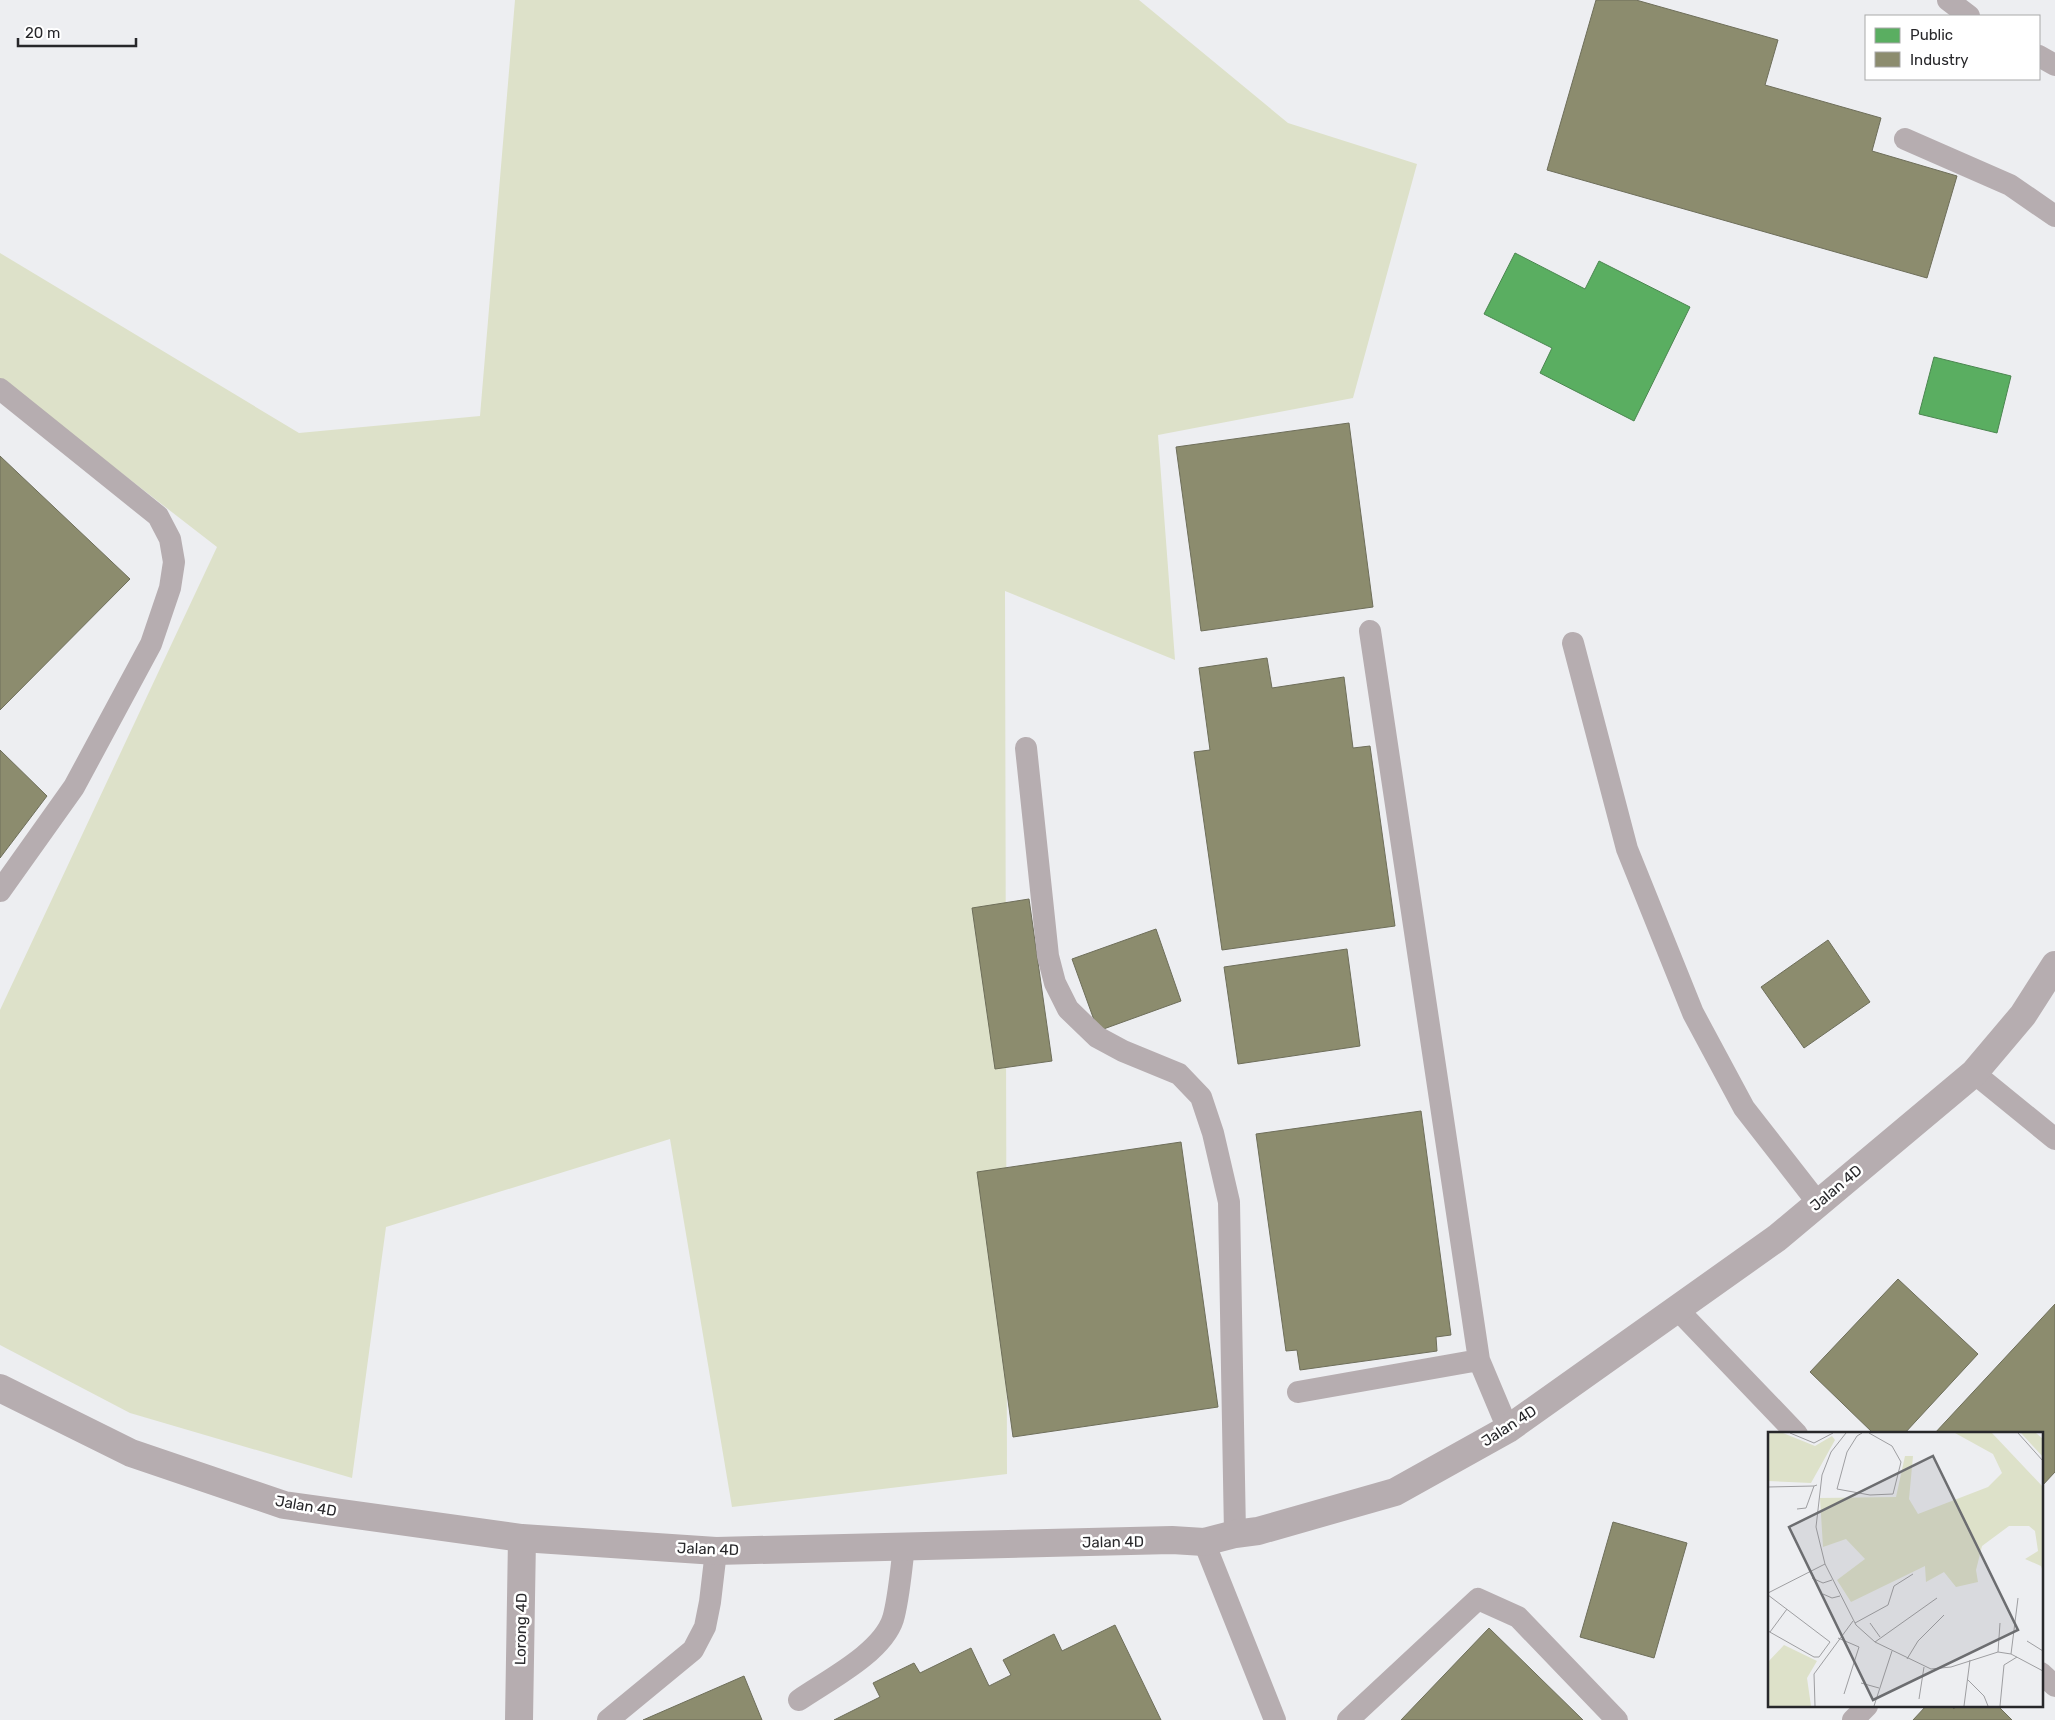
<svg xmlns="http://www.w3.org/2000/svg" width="2055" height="1720" font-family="Rubik,sans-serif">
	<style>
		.green { fill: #dde1c9 }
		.public { fill: #5aae61; stroke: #4b8650 }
		.industry { fill: #8c8c6e; stroke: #6e6e5a }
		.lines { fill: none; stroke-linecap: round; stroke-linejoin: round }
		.service { stroke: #b6adb0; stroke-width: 22 }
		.minor { stroke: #b6adb0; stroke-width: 28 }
		.labels { text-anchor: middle; stroke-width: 5; stroke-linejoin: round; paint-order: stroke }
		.street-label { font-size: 15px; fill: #27272a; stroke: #fff }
		.inset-road { fill: none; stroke: #9e9ea1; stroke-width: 1 }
		.view { fill: #6c6d70; fill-opacity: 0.15; stroke: #6c6d70; stroke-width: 2.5 }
		.inset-edge { fill: none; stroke: #27272a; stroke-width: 2.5 }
	</style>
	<rect width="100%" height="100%" fill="#edeef1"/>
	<path class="green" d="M515,0h624l149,123 129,41 -64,234 -195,37 17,225 -170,-69 2,883 -275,33 -62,-368 -284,88 -34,251 -222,-65 -130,-68v-335l217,-463 -217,-168v-126l299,180 181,-17z"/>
	<path class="public" d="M1515,253l70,36 14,-28 91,46 -56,114 -94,-48 12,-25 -68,-34z
		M1934,357l77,19 -14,57 -78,-19z"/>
	<path class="industry" d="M1596,0h40l142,40 -13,45 116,33 -9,33 85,25 -30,102 -380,-108z
		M1349,423l24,184 -172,24 -25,-184z
		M0,456l130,123 -130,131z
		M1267,658l5,30 72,-11 9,71 17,-2 25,180 -173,24 -28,-198 16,-2 -11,-82z
		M0,750l47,46 -47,62z
		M1029,899l23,162 -57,8 -23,-161z
		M1156,929l25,72 -83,30 -26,-72z
		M1828,940l42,62 -66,46 -43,-61z
		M1347,949l13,97 -122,18 -14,-97z
		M1421,1111l30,224 -15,2 1,14 -137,19 -3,-20 -11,1 -30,-217z
		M1181,1142l37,265 -205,30 -36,-265z
		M1898,1279l80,75 -74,80h-30l-64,-62z
		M2055,1304v168l-14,15v-53h-107z
		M1613,1522l74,21 -33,115 -74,-21z
		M1115,1625l46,95h-327l46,-23 -7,-14 41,-20 6,10 51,-25 18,38 22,-11 -8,-15 51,-26 8,17z
		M1489,1628l94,92h-182z
		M744,1676l18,44h-119z
		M1926,1706h25l3,3 2,-3h42l14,14h-99z"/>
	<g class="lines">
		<path class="service" d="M1948,0l21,16
			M2039,56l16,9
			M1905,139l105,46 45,31
			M0,389l158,127 12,23 4,23 -4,26 -19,56 -77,143 -74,104
			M1370,631l109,729 29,69
			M1573,643l54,206 66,164 51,95 74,95
			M1026,748l22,208 7,27 13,26 29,28 26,14 56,23 22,23 12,36 16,69 6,332
			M1974,1073l81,66
			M1677,1309l120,125
			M1298,1392l181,-32
			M1204,1542l71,178
			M2041,1673l14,13
			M799,1700c29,-20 83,-47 94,-81 6,-21 8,-50 11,-72
			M608,1720l85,-70 12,-23 5,-25 6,-51
			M1348,1720l130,-121 40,18 99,103
			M1853,1720l14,-14"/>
		<path class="minor" d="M0,1388l131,65 153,52 238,33 194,13 456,-11 32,2 31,-8 23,-3 137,-39 113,-63 269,-191 197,-165 49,-58 32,-50
			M519,1720l3,-182"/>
	</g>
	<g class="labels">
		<g class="street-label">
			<text transform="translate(1836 1188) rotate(-40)" y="5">Jalan 4D</text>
			<text transform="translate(1509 1426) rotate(-33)" y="5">Jalan 4D</text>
			<text transform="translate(306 1506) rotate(10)" y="5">Jalan 4D</text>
			<text transform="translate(1113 1542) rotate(-1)" y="5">Jalan 4D</text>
			<text transform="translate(708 1549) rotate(2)" y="5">Jalan 4D</text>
			<text transform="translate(521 1629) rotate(-89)" y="5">Lorong 4D</text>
		</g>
	</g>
	<g transform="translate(1768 1432)">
		<rect width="275" height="275" fill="#edeef1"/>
		<path d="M0,1h15l32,13 17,-10 3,4 -24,43 -43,-2zM187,1h37l51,54v85l-2,-6 -16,-7 13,-8 -3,-20 -6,-5h-20l-27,20 -6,24 2,12 -22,5 -12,-15 -18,10 -1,-16 -74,36 -14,-22 28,-21 -19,-20 -23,8 -3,-49 76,-1 9,-41h8l-4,43 9,15 70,-27 14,-14 -9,-19zM253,1h15l7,6v18zM16,213l33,16 -10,17 4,28h-43v-44z" fill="#dde1c9"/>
		<path class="inset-road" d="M22,1l24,10 19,-10M78,1l-15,19 -9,23 -6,52 9,37 31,61 19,17 56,27 20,-2 47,-15 13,2 32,17M94,1l-5,3 -10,16 -10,37 33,6 23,-1 8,-32 -9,-16 -23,-13M250,1l25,28M0,55l46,-1M29,77l9,-1 8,-22 3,-1M44,146l11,5 9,-3M0,161l57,-29M55,162l9,4 8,-2M0,163l62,47 -11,15h-5l-46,-26M87,191l33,-18 6,-19 19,-12M102,191l10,14M2,200l17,-23M70,206l21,9 -15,47M259,209l16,10M107,210l62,-44M230,220l2,-29M243,222l7,-56M139,227l11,-18 26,-26M199,247l17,17 4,10M93,251l18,5M151,267l5,-32M47,274l-1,-32 39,-53M106,274l18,-55M196,274l6,-46M232,274l4,-41 13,-8"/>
		<path class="view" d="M165,24l85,174 -145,70 -84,-173z"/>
		<rect width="275" height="275" class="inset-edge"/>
	</g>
	<rect x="1865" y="15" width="175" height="65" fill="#ffffff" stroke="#a9a9aa"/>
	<rect x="1875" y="28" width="25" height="15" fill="#5aae61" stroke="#a9a9aa"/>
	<text x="1910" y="40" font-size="15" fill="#27272a">Public</text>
	<rect x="1875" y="52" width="25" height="15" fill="#8c8c6e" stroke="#a9a9aa"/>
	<text x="1910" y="65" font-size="15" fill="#27272a">Industry</text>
	<path d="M18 38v8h118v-8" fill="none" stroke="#27272a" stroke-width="2.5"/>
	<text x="25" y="38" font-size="15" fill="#27272a" stroke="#ffffff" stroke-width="4" paint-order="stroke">20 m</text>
</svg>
